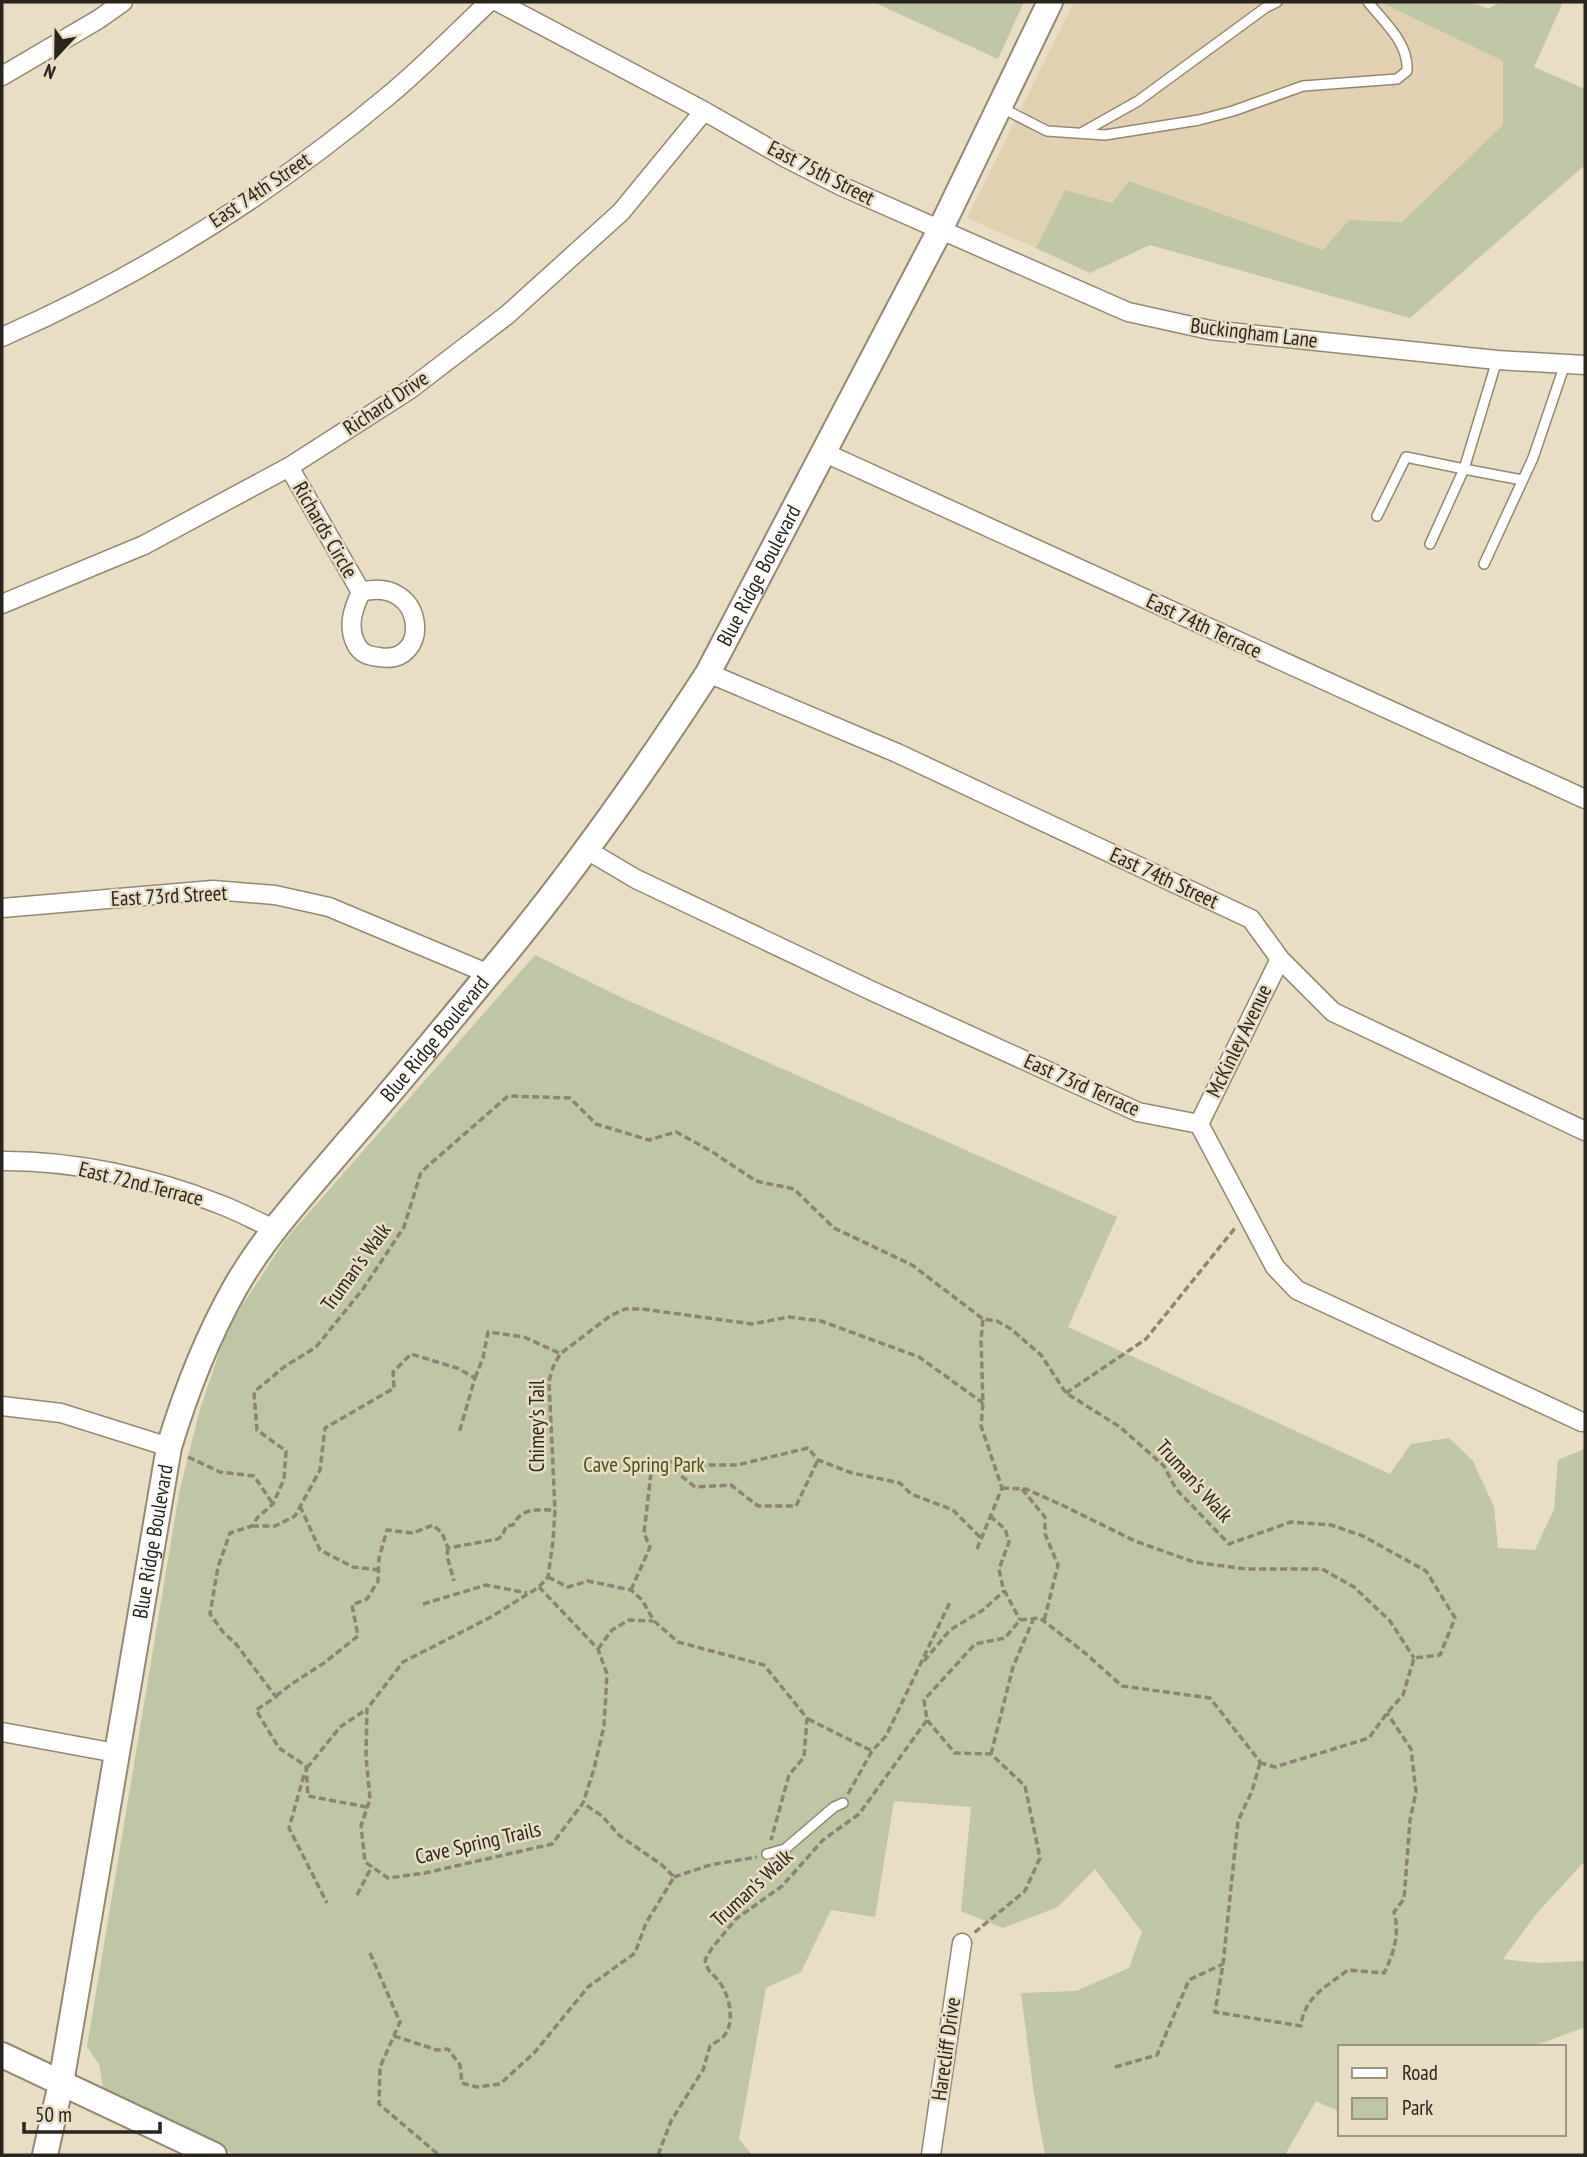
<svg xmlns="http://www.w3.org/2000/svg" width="1587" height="2157" font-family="'PT Sans Narrow',sans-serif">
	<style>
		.built { fill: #e1d1b1 }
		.green { fill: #bec6a3 }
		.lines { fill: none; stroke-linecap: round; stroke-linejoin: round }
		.service-casing { stroke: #948871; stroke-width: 12 }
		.minor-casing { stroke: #948871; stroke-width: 21 }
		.secondary-casing { stroke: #948871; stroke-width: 28 }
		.path { stroke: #8d8473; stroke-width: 3.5; stroke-dasharray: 7 3.5; stroke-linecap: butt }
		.service { stroke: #fff; stroke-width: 9 }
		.minor { stroke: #fff; stroke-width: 18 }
		.secondary { stroke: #fff; stroke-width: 24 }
		.labels { text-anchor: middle; stroke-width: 5; stroke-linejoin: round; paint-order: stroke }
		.street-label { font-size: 21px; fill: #2a251c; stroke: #e9ddc4 }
		.park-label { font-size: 21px; fill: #475213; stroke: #e9ddc4 }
	</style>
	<rect width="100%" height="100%" fill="#e9ddc4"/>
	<path class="built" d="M1074,2h306l123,58v65l-101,97 -53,-2 -26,31 -193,-70 -18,22 -47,-12 -29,57 -69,-30z"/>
	<path class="green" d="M873,2h151l-26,57z
		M1380,2h91l17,7 12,-7h63l-29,65 51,22v76l-175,153 -260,-73 -60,28 -54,-25 29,-58 47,13 17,-22 194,69 26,-30 53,2 101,-97v-64z
		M535,955l92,45 490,217 -49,110 322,147 21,-30 38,-6 24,23 21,46 4,41 37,2 19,-41 4,-49 24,-10 3,-3v414l-48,52 -34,46 35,4 47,-2v66l-54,20h-191v65l-24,-11 -31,54h-240l-11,-61 -13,-101 55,-2 53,-23 13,-36 -47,-63 -37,38 -55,21 -42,-17 10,-104 -77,-6 -19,116 -44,-7 -30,62 -35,16 -27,151 13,16h-516l-132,-62 -5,-29 -12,-17 92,-554 21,-84 28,-82 57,-87z"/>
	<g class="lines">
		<g class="service-casing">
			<path id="service" d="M1002,108l45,23 58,4 94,-15 34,-9 70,-25 94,-7 10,-8c2,-28 -23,-49 -39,-69
				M1083,132l55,-31 127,-93 12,-6
				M1497,360l-33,109 58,11
				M1377,516l29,-59 58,12 -34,75
				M1484,564l49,-106 32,-94
				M767,1854l18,-5 49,-42 9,-4"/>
		</g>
		<g class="minor-casing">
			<path id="minor" d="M498,2l206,109 82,47 55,28 287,126 82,18 287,30 88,5
				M2,76l97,-57 24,-17
				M2,337c139,-61 270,-144 386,-241 35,-29 68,-63 101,-94
				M823,452l762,347
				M289,467l72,125c-8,17 -14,34 -5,52 5,10 13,12 23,13 53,10 48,-82 -18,-65
				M2,604l142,-59 145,-78 120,-77 98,-75 114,-103 83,-101
				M708,673l189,80 354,166 29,40 53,53 252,119
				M587,850l49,29 236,112 266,121 61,12 76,143 22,23 285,132
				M2,908l211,-18 62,5 54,12 160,67
				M1199,1124l81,-165
				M2,1161c70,-1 152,17 217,43 19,7 37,17 55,25
				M2,1406l59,7 108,34
				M2,1732l114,21
				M931,2155l31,-212"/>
		</g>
		<g class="secondary-casing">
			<g id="secondary">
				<path d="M2,2055l212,100"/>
				<path id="s1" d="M45,2155l16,-72 108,-636c17,-56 38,-110 67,-161 30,-52 72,-97 110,-142 48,-55 94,-111 140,-167 81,-96 154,-199 222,-304l232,-443 110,-228"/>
			</g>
		</g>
		<path class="path" d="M475,1378l8,-20 5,-26 36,5 35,16
			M1066,1393l80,-54 89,-111
			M188,1457l32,15 34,4 19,28
			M665,1463l30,24 36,-2 27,21h38l22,-46
			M1002,1488l24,1 38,17 71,35 59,21 52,7h76l32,18 36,34 24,37
			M1022,1489l23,28v17l13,31 -14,56
			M300,1506l20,44 33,17 26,3
			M990,1516l15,13 4,13 -10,27 4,19 17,32
			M252,1526h23l20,-10 25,-46 5,-42 69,-40 -1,-16 18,-18 46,14 18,10 -16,55
			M448,1548l-1,8 7,25
			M977,1549l25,-61 -21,-62 2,-23 -2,-63 2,-21
			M548,1577l20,10 20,-6 43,9 11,10 12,21 24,21 86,23 43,53 -3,39 -15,18 -18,65
			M539,1587l59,62 9,25 -3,52 -10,43 -11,34 -31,41 -127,29 -37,5 -23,-16 -4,-36 9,-27 -4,-42 1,-48 36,-47 88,-45 48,-30 9,-10 5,-36 2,-31 -6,-129 4,-14 7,-13 50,-38 15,-7h17l110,15 37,-7 32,4 98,36 64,46
			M631,1590l19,-43 -6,-14 8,-69 27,-3 19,4h39l71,-17 10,12 34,13 48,10 11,11 42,16 28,28
			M423,1604l63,-19 41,8
			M598,1649l14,-19 17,-10 24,1
			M924,1661l26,-31 33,-20 21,-19
			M276,1696l17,-13 31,-20 34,-27 -6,-31 15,-6 11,-18 1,-23 8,-28 26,3 20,-8 9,8 6,15 50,-9 5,-4 3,-9 7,-1c9,-18 24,-15 42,-15
			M808,1719l64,32
			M927,1720l28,33 36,1 34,32 15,72 -15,33 -51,42
			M991,1754l22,-87 20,-47
			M1260,1763l-8,28 -14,30 -15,143 -8,48 86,14c3,-29 25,-39 47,-56l36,3c10,-20 16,-39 10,-61l10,-13 6,-79 6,-28 -5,-43 -24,-36
			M307,1768l33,-41 27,-18
			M304,1775l-15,53 38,75
			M848,1794l24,-43 14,-15 64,-134
			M367,1807l-59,-11 -2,-30 -27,-18 -23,-38 20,-13 -40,-53 -13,-12 -13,-18 8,-47 12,-34 22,-7 6,-9 15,-13 11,-25 2,-28 -29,-21 -3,-38 30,-25 32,-20 47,-58 41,-62 17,-55 87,-76 62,2 26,26 53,16 27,-8 35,19 45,30 38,8 40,39 78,37 71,54 14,2 14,8 30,26 25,38 54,34 44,39 12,23 53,55 62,-22 40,3 32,11 63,35 29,47 -15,37 -26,3 -11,37 -16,18 -18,25 -94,29 -14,-4
			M674,1877l36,-12 47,-8
			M357,1895l15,-29
			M370,1953l30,69 -20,45 -1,37 60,51
			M394,2036l43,14 11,-1 12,16 2,18 15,4 23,-3 35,-32 53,-65 47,-34 11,-30 28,-46 -12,-12 -42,-29 -18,-20 -19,-13
			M1115,2067l42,-12 32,-75 34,-16
			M658,2155l13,-34 32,-51 7,-24c4,-3 11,-6 14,-10 11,-13 6,-40 -4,-53 -8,-12 -11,-7 -15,-23l7,-12 24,-29 46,-33 41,-46 36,-26 68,-94 -3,-20 51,-56 30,-6 15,-18 20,-2 45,35 37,33 88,12 51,65"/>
		<use href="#service" class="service"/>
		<use href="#minor" class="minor"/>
		<use href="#secondary" class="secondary"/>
	</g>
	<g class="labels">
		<g class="street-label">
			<text transform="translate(821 173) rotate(27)" y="7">East 75th Street</text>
			<text transform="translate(260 190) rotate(-34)" y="7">East 74th Street</text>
			<text transform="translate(1254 333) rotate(7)" y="7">Buckingham Lane</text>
			<text transform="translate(386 403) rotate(-34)" y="7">Richard Drive</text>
			<text transform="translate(325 530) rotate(60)" y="7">Richards Circle</text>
			<text dy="7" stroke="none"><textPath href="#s1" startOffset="1778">Blue Ridge Boulevard</textPath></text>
			<text transform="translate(1204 626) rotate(25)" y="7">East 74th Terrace</text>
			<text transform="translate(1164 878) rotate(25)" y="7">East 74th Street</text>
			<text transform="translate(169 896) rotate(-3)" y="7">East 73rd Street</text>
			<text dy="7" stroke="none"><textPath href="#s1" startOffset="1211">Blue Ridge Boulevard</textPath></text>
			<text transform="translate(1239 1041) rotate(-64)" y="7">McKinley Avenue</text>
			<text transform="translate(1082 1085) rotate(24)" y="7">East 73rd Terrace</text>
			<text transform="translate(141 1184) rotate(14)" y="7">East 72nd Terrace</text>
			<text transform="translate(356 1267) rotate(-54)" y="7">Truman's Walk</text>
			<text transform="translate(537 1426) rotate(-90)" y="7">Chimey's Tail</text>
			<text transform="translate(1194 1481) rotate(48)" y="7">Truman's Walk</text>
			<text dy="7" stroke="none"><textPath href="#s1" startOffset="623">Blue Ridge Boulevard</textPath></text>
			<text transform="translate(478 1843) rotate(-13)" y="7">Cave Spring Trails</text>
			<text transform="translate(752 1888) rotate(-43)" y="7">Truman's Walk</text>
			<text transform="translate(946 2049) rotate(-82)" y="7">Harecliff Drive</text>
		</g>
		<g class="park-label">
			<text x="644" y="1472">Cave Spring Park</text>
		</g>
	</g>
	<rect width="1587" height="2157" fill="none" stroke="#2a251c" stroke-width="7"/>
	<rect x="1338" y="2045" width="228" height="91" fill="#e9ddc4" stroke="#9d9381" stroke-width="2"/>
	<rect x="1352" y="2068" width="35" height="10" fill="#ffffff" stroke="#9d9381" stroke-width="2"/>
	<text x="1402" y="2080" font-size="21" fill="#2a251c">Road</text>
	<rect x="1352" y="2098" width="35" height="21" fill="#bec6a3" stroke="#9d9381" stroke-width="2"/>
	<text x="1402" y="2115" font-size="21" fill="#2a251c">Park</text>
	<g transform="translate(56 56) rotate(202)" stroke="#e9ddc4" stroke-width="5" paint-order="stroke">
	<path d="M0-5L12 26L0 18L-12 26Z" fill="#2a251c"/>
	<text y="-10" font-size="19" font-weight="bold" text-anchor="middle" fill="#2a251c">N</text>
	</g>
	<path d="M24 2122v10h136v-10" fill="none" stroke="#2a251c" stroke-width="3.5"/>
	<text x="35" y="2122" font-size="21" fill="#2a251c" stroke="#e9ddc4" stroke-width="5" paint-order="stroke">50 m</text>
</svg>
